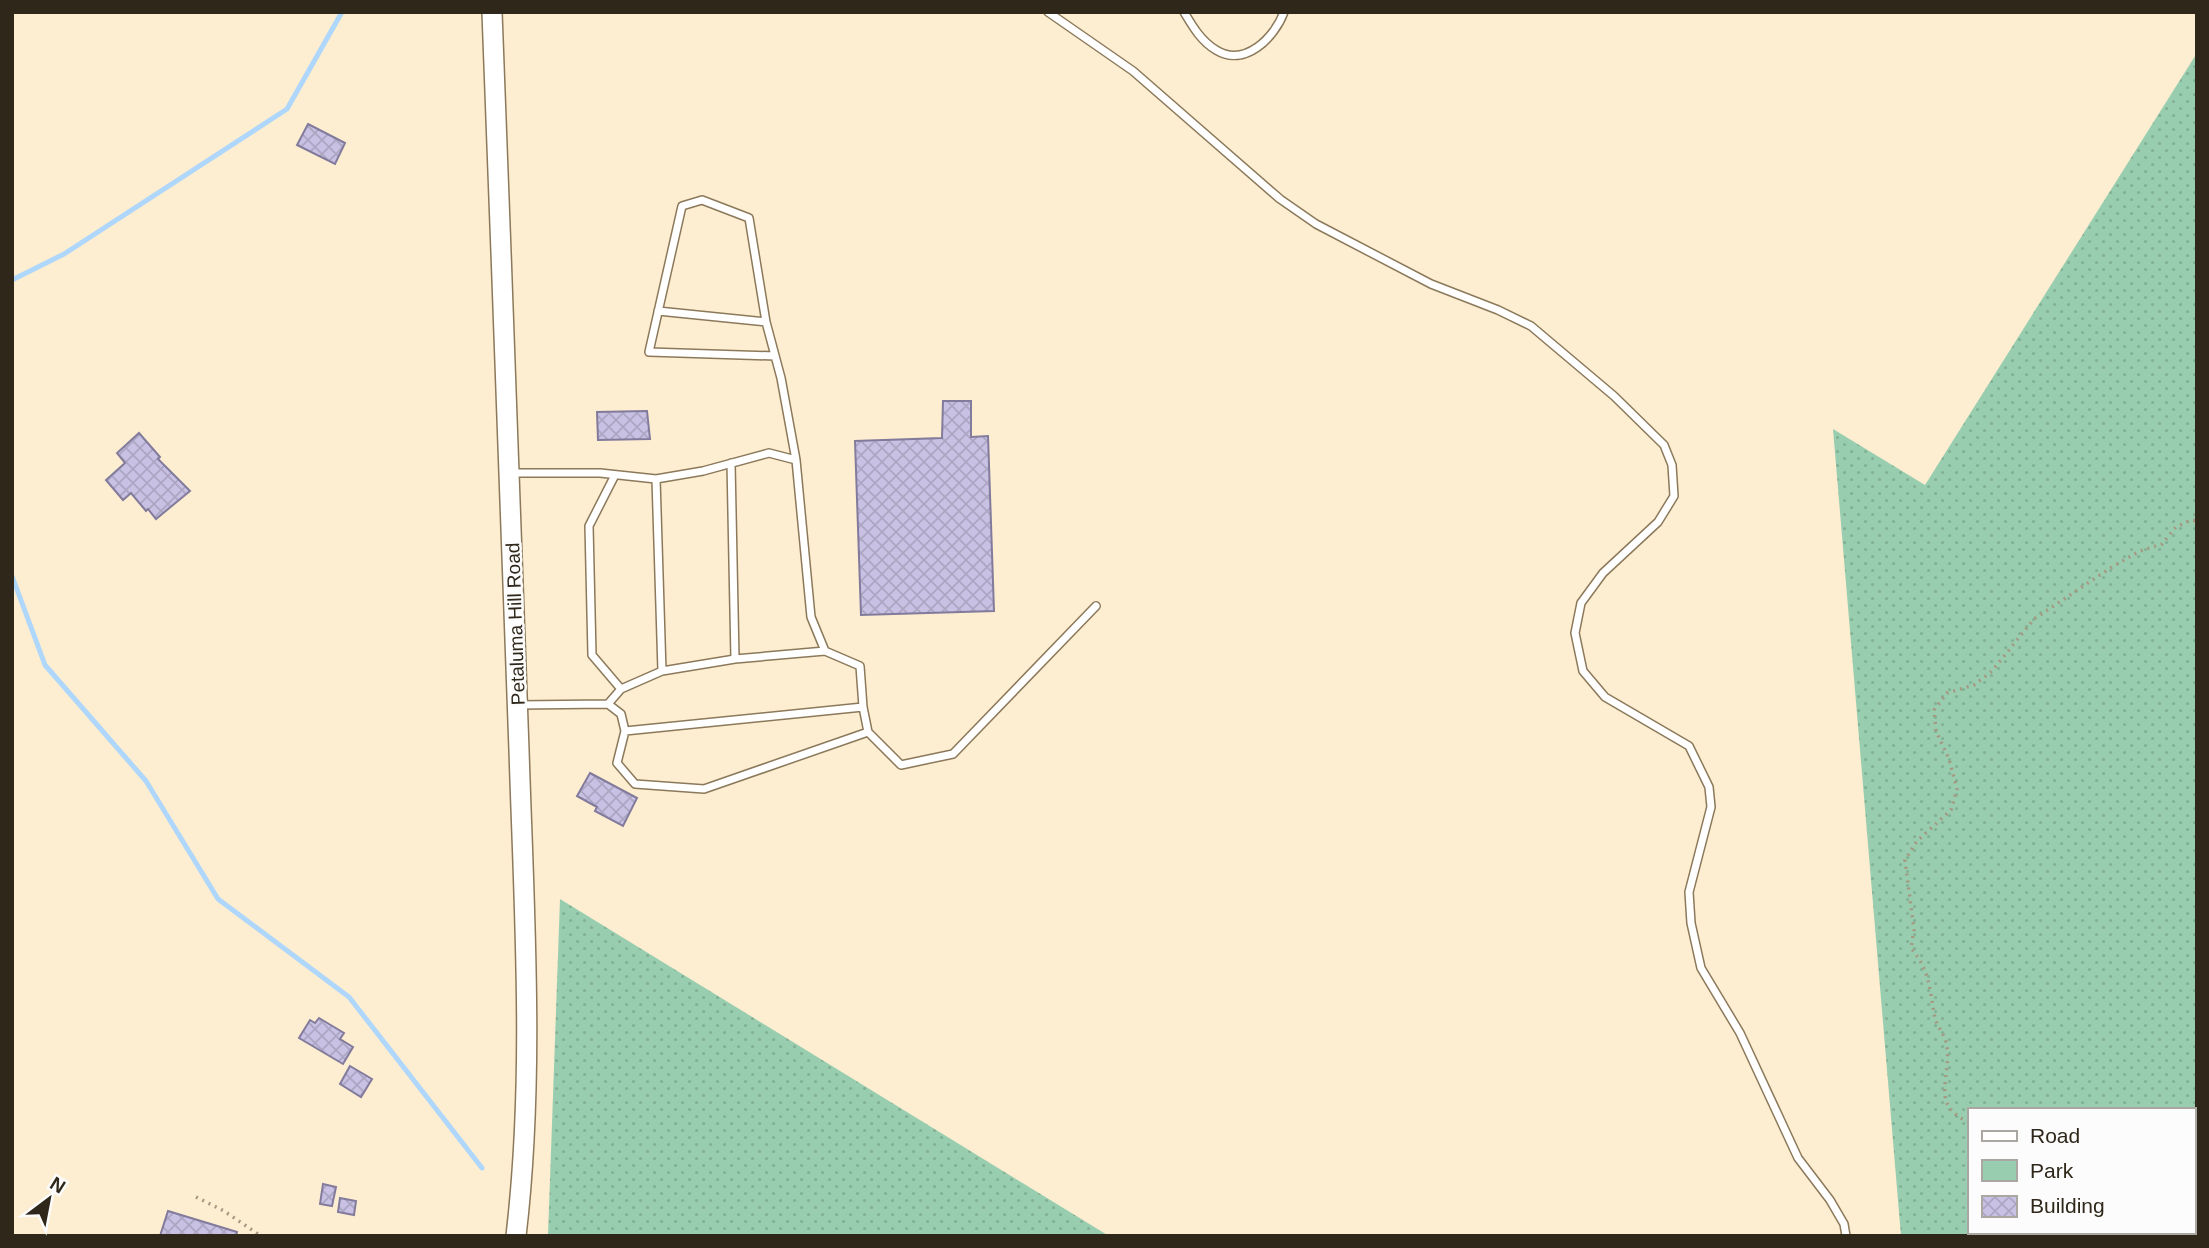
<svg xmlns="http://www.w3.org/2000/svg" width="2209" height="1248" font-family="Helvetica,sans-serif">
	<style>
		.green { fill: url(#green-dots); fill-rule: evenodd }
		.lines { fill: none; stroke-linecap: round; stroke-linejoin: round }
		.stream { stroke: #aed7fb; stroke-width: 5 }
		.building { fill: url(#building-cross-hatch); stroke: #827b9b; stroke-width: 2 }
		.service-casing { stroke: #8b795a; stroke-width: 10 }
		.secondary-casing { stroke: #8b795a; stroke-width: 22 }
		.path { stroke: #a59883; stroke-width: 3.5; stroke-dasharray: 2 5; stroke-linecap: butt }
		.service { stroke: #fff; stroke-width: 7 }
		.secondary { stroke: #fff; stroke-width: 19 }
		.labels { text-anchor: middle; stroke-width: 5; stroke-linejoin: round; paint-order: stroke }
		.street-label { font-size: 19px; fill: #2e271a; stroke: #fcfcfc }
	</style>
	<defs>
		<pattern id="green-dots" width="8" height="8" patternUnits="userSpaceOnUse" patternTransform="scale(1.75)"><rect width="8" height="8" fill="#98ceaf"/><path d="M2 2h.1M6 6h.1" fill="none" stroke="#83b196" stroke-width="1.8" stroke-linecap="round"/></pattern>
		<pattern id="building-cross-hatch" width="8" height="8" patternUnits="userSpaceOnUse" patternTransform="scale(1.75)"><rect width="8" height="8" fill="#c8c1e4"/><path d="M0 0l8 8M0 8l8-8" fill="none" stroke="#aca6c3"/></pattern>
	</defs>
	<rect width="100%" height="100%" fill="#fdedd1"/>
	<path class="green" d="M2197,53v1183h-296l-68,-807 92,56zM1969,1110h224v122h-224z
		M560,899l549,337h-561z"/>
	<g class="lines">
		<path class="stream" d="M12,280l52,-26 223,-145 55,-97
			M12,576l33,89 101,116 72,118 131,98 133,171"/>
	</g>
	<path class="building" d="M308,124l37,19 -10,21 -38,-19z
		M943,401h28v36l17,-1 6,175 -133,4 -6,-174 87,-3z
		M647,411l3,28 -52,1 -1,-28z
		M139,433l21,24 -2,2 32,32 -34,28 -8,-10 -2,2 -15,-18 -8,7 -17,-20 19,-17 -8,-10z
		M590,773l47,25 -14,28 -28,-15 2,-4 -20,-11z
		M319,1018l25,15 -4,6 13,8 -10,17 -44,-26 11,-18 5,3z
		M350,1066l22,13 -11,18 -21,-13z
		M323,1184l13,3 -4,19 -12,-2z
		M340,1198l16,3 -2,14 -16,-3z
		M168,1211l69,21 -1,4h-76z"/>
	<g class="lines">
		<g class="service-casing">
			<path id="service" d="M1048,12l85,59 147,128 36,25 115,60 67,26 33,16 83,70 50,49 8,20 2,31 -16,26 -55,51 -22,30 -6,30 8,38 22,26 84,49 20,41 2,20 -22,85 2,31 10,45 39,65 58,125 32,42 14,24 2,12
				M1184,12c9,15 17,29 32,38 29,18 59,-13 68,-38
				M658,311l108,11
				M775,356l-126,-4 33,-146 20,-6 47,18 17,104 15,56 15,82
				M512,473h88l56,6 47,-8 66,-18 27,7 15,157 14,34 35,15 3,41 5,25 -164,57 -69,-5 -18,-21 8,-32 -4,-17 -13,-10 -90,1
				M615,475l-26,51 3,129 29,34 41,-18
				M656,479l6,192 73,-12 -4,-196
				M735,659l90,-8
				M608,704l13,-15
				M625,731l238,-24
				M868,732l33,33 52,-11 143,-148"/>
		</g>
		<g class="secondary-casing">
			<path id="secondary" d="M492,12c9,246 19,492 27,738 5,161 16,325 -3,486"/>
		</g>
		<path class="path" d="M2193,1118h4
			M1969,1122c-42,-18 -15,-47 -23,-80 -2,-8 -9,-16 -11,-24 -6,-29 -4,-46 -24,-70l3,-18 -9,-70 12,-19 34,-31 6,-21 -8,-30 -13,-28 -2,-21 13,-17 27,-8 18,-14 42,-52 78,-52 28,-16 22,-7 14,-17 15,-7 6,1
			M196,1197l28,14 37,25"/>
		<use href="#service" class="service"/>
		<use href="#secondary" class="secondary"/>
	</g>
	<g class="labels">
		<g class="street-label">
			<text transform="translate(515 624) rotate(-92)" y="7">Petaluma Hill Road</text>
		</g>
	</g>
	<rect width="2209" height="1248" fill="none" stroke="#2e271a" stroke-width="28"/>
	<rect x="1968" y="1108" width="228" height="126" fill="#fcfcfc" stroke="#aaa7a2" stroke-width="2"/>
	<rect x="1982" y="1131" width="35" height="10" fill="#ffffff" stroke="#aaa7a2" stroke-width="2"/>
	<text x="2030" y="1143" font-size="21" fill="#2e271a">Road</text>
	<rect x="1982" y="1160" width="35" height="21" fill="#98ceaf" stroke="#aaa7a2" stroke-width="2"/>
	<text x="2030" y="1178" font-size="21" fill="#2e271a">Park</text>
	<rect x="1982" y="1196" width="35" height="21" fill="url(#building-cross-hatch)" stroke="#aaa7a2" stroke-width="2"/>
	<text x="2030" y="1213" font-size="21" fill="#2e271a">Building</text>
	<g transform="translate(49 1199) rotate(32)" stroke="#fcfcfc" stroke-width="5" paint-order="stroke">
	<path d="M0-5L12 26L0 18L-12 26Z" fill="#2e271a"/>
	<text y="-10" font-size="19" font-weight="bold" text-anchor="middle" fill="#2e271a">N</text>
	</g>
</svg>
